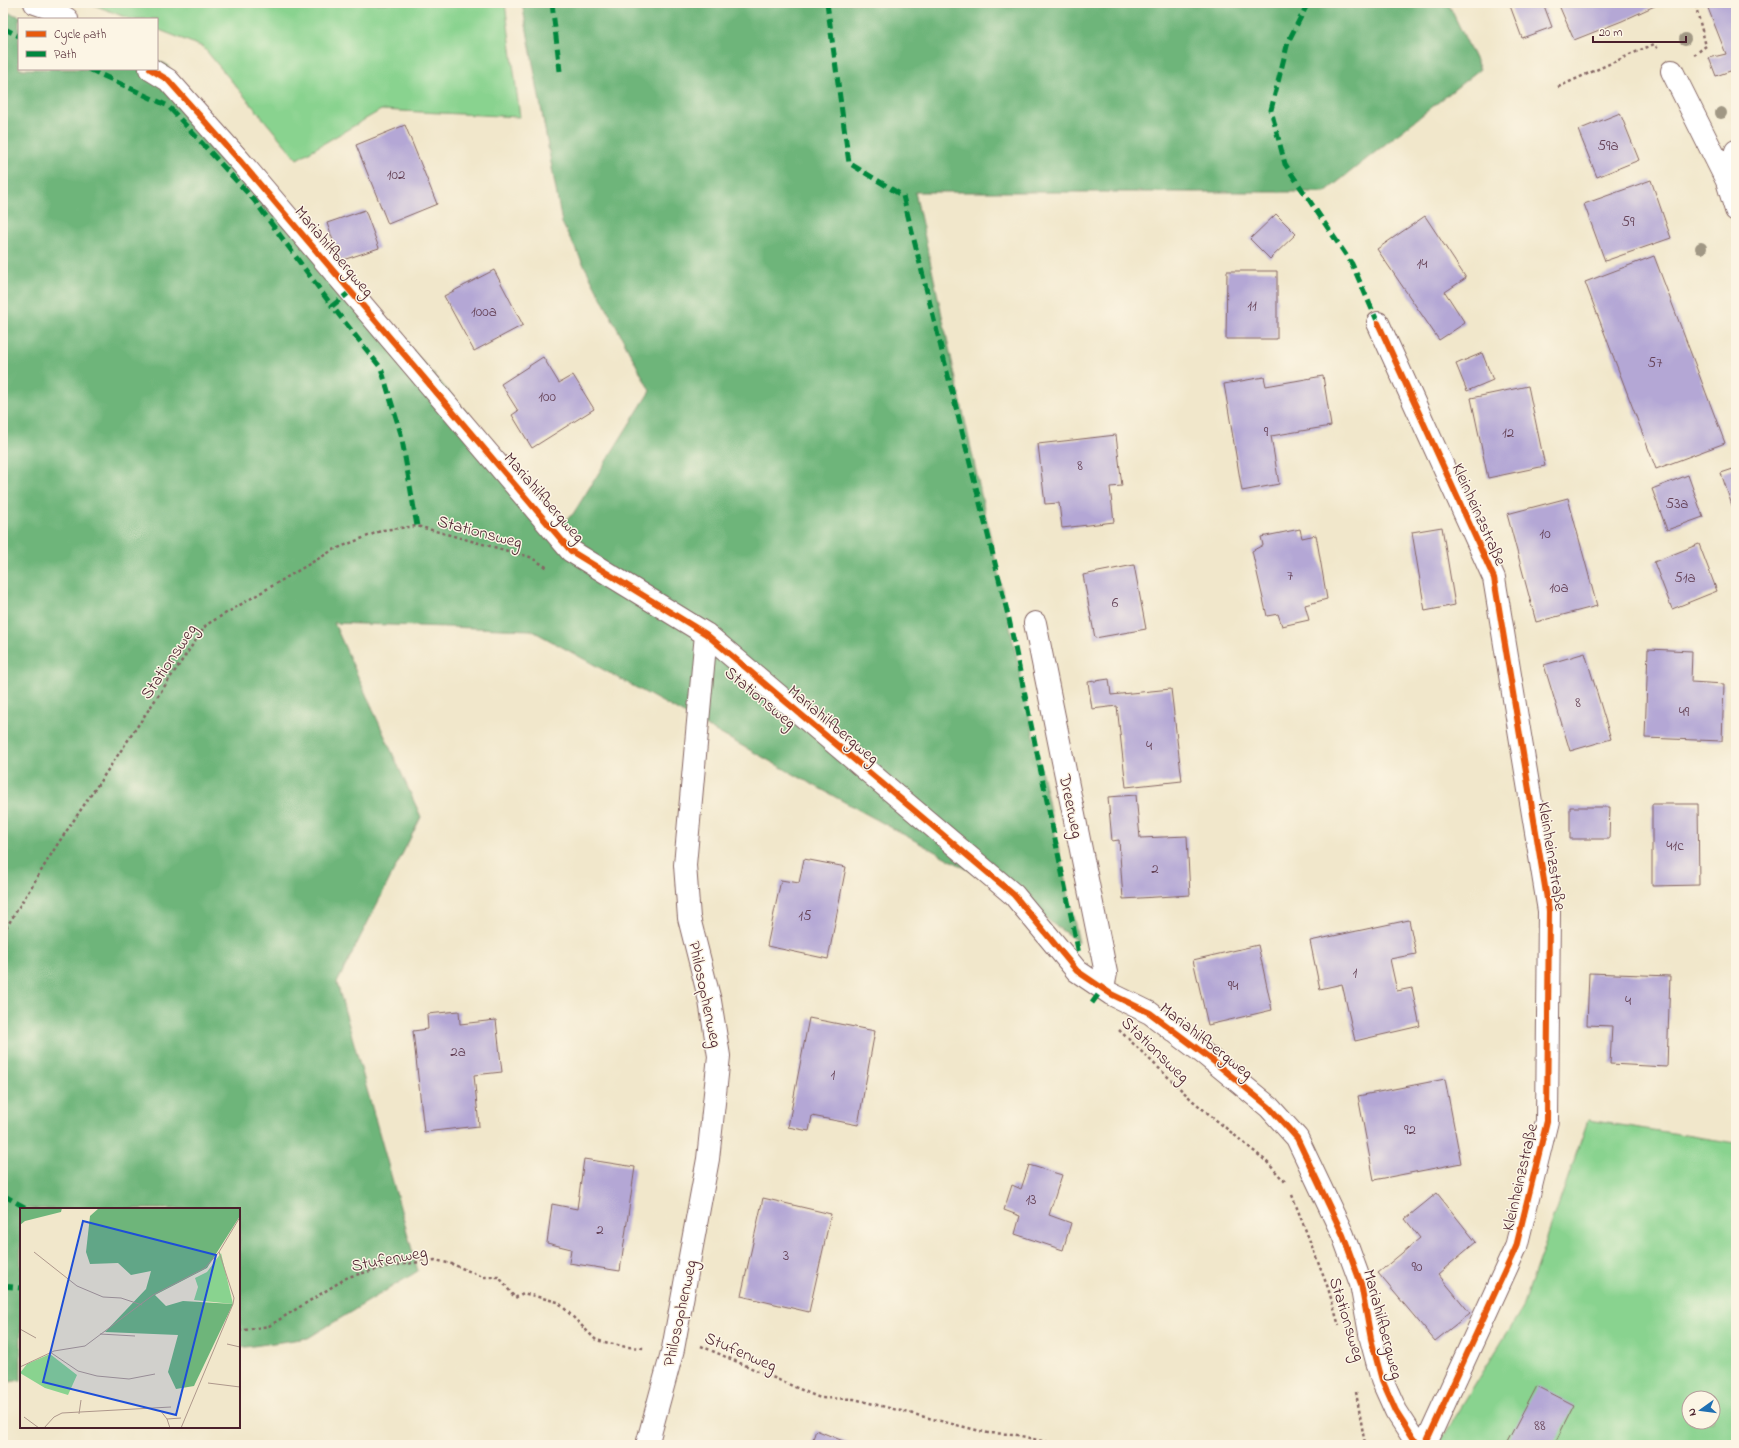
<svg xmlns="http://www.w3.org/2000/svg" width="1739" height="1448" font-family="'Indie Flower',sans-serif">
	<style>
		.green { fill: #89d38f; stroke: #6a795d; fill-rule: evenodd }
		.forest { fill: #6eb57a; stroke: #5c6a52 }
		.building { fill: #b4a7d5 }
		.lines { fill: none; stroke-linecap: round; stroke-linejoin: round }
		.minor-casing { stroke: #846563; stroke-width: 24 }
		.path { stroke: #846563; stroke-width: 2.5; stroke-dasharray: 3 3; stroke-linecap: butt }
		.minor { stroke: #fff; stroke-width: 22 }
		.quiet { stroke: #00873e; stroke-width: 5; stroke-dasharray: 10 5; stroke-linecap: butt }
		.cycleway-casing { stroke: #fcf5e5; stroke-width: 8 }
		.cycleway { stroke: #e8590c; stroke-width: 6 }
		.tree { fill: #a09784 }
		.labels { text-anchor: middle; stroke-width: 3; stroke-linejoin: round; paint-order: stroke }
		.number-label { font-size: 15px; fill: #644156 }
		.street-label { font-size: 17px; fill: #4a1f2b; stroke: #fcf5e5 }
		.inset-road { fill: none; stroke: #ae978b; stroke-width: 1 }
		.view { fill: #1d4ed8; fill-opacity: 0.15; stroke: #1d4ed8; stroke-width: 2 }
		.inset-edge { fill: none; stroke: #4a1f2b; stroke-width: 2 }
	</style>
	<rect width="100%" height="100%" fill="#fcf5e5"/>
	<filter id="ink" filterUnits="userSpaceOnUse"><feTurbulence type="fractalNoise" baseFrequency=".025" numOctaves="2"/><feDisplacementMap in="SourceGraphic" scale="8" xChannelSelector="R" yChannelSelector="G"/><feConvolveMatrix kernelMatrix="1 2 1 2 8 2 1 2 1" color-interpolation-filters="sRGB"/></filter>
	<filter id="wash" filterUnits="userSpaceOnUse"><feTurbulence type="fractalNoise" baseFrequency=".012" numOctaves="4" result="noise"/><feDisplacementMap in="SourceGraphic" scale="16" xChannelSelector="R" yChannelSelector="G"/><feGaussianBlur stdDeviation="0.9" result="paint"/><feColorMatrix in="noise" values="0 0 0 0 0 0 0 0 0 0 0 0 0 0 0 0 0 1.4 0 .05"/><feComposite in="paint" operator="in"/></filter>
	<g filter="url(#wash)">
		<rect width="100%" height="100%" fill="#f1e7cb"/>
		<path class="green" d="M89,3h416l15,114 -139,-7 -84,49 -94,-112 -46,-18v-10h-27z
			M1588,1120l148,23v302h-294l-2,-3 83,-135zM1689,1398h24v24h-24z"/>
		<path class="forest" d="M522,3h926l32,66 -155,123h-410l164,751 -65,-48 -483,-265 -197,-7 87,194 -84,166 81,288 -110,67 -69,10v-139h-218v171l-18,3v-1372l25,8h-9v50h138v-8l9,3 396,459 11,-9 77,-123 -88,-168z"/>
		<g id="blocks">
			<path class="building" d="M1509,3h34l9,24 -30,11z
				M1558,3h103l-39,18 -48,19z
				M1706,3h30v66l-20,7 -7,-18 17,-4z
				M1620,113l19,47 -42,17 -19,-47z
				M405,125l32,79 -49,20 -32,-79z
				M1651,180l20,58 -66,23 -21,-57z
				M365,210l14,38 -39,13 -13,-38z
				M1276,214l20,20 -26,25 -20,-20z
				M1425,216l41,62 -21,14 20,31 -26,17 -62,-91z
				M1654,256l71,187 -69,26 -71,-187z
				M494,270l29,55 -49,26 -30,-55z
				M1227,271h50v68h-51z
				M1482,353l11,27 -26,11 -11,-27z
				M543,357l16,26 14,-8 21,34 -62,39 -20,-33 6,-4 -17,-27z
				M1323,376l8,50 -60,10 8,48 -37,7 -18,-107 40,-7 2,9z
				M1528,386l17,80 -57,12 -17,-80z
				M1116,435l6,51 -12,1 4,35 -52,6 -3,-25 -14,1 -7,-60z
				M1736,468v49l-15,-44z
				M1688,475l15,42 -36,13 -15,-41z
				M1568,498l29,108 -61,16 -29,-108z
				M1442,527l13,78 -30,6 -13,-79z
				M1300,529l2,9 14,-3 11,64 -22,6 4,15 -27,6 -4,-12 -11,2 -15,-65 11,-6 -2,-8z
				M1699,544l18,47 -45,18 -18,-47z
				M1134,565l12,64 -51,9 -12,-63z
				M1648,649l44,2 -1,31 33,2 -2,57 -77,-3z
				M1585,653l26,86 -41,12 -26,-86z
				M1109,679l2,16 60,-6 11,92 -56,6 -9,-81 -25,3 -4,-27z
				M1136,795l4,43 47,-2 3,59 -67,4 -4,-59 -7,1 -4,-44z
				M1652,804h46l1,81 -47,1z
				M1570,807h40l-1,32h-39z
				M804,859l42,8 -18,92 -61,-13 14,-66 18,3z
				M1409,920l7,34 -26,5 7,32 15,-3 8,38 -65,15 -13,-57 -22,5 -10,-48z
				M1258,945l14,65 -64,15 -15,-65z
				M1589,973l81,3 -3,91 -57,-3 2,-38 -25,-1z
				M459,1011l1,13 36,-4 6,52 -28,3 5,51 -55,6 -11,-101 15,-2 -1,-15z
				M809,1018l66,13 -17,94 -46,-9 -3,15 -21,-4z
				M1445,1079l16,84 -87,17 -16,-84z
				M584,1159l51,8 -15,104 -51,-8 2,-14 -24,-6 5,-39 25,5z
				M1029,1165l33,10 -13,40 22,8 -8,27 -48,-16 5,-18 -16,-6 8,-25 9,4z
				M1437,1193l39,49 -38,32 32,39 -35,28 -57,-68 42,-35 -15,-19z
				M763,1198l68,16 -22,98 -68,-16z
				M1537,1386l37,19 -20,40h-48z
				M816,1430l37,15h-42z"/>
		</g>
	</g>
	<g filter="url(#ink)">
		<use href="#blocks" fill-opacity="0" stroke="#846563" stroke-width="1"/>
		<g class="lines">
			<g class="minor-casing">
				<path id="minor" d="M35,3l14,5 18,11
					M150,69l18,11 72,81 331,390 135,83 308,261 63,76 34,23 39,19 57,43 62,51 28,31 46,97 18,49 10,55 11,41 14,31 22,34
					M1672,71l55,110 9,29
					M1727,181l9,-30
					M1378,323l116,255 55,333 -2,210 -31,126 -89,194 -4,4
					M1035,623l71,350 -3,15
					M647,1445l26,-96 35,-190 11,-103 -9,-55 -21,-83 -4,-53 21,-231"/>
			</g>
			<path class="path" d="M1694,55l12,-9 -11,-43
				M1558,87l96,-43 4,5
				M3,933l54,-88 149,-220 127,-75 50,-20 34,-4 113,31 18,11
				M1119,1030l74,71 73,60 20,22
				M1292,1195l36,93 11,38
				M239,1331l30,-5 79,-49 41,-11 46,-6 17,4 31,13h16l16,21 8,-5 35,9 38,38 30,7 19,1
				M701,1346l119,52 34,1 134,34 25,1 45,11
				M1356,1392l9,53"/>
			<use href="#minor" class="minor"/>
			<path class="quiet" d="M552,3l8,68
				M827,3l22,160 54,33 106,423 70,335
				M1308,3l-20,39 -17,68 14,54 67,100 26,59
				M3,28l16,8
				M89,69l79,37 86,94 78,106
				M351,291l-19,15 49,62 20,66 16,92
				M1092,1003l11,-15
				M3,1195l25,14
				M3,1286l18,2"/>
			<g class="cycleway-casing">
				<path id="cycleway" d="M150,69l18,11 72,81 331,390 135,83 308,261 63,76 34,23 39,19 57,43 62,51 28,31 46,97 18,49 10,55 11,41 14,31 22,34
					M1378,323l116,255 55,333 -2,210 -31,126 -89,194 -4,4"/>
			</g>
			<use href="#cycleway" class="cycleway"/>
		</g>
		<g class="tree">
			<circle cx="1685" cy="39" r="6"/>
			<circle cx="1721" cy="113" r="6"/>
			<circle cx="1701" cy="248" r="6"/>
		</g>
	</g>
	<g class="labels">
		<g class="number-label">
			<text x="1608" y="150">59a</text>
			<text x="396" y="179">102</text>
			<text x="1628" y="226">59</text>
			<text x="1422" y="268">14</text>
			<text x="1252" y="310">11</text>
			<text x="484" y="316">100a</text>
			<text x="1655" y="367">57</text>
			<text x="547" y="401">100</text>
			<text x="1266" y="436">9</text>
			<text x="1508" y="437">12</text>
			<text x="1080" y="470">8</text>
			<text x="1677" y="508">53a</text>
			<text x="1545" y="538">10</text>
			<text x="1290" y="580">7</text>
			<text x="1685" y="582">51a</text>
			<text x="1559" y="592">10a</text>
			<text x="1115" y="607">6</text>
			<text x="1578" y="707">8</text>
			<text x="1684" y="716">49</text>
			<text x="1149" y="750">4</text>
			<text x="1675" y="850">41c</text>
			<text x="1155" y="873">2</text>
			<text x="805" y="920">15</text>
			<text x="1355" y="977">1</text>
			<text x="1233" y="990">94</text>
			<text x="1628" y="1005">4</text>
			<text x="458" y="1056">2a</text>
			<text x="833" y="1079">1</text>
			<text x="1410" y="1134">92</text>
			<text x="1031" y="1204">13</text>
			<text x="600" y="1234">2</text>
			<text x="786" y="1260">3</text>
			<text x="1417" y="1271">90</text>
			<text x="1540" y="1430">88</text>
		</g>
		<g class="street-label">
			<text transform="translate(335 251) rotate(50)" y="6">Mariahilfbergweg</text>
			<text transform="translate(545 497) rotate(49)" y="6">Mariahilfbergweg</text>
			<text transform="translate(1480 514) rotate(66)" y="6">Kleinheinzstraße</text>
			<text transform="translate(480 531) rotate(15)" y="6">Stationsweg</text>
			<text transform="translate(168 661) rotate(-56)" y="6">Stationsweg</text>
			<text transform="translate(761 697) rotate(40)" y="6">Stationsweg</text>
			<text transform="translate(834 724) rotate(40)" y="6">Mariahilfbergweg</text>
			<text transform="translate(1072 806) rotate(78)" y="6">Dreerweg</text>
			<text transform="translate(1553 856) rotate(81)" y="6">Kleinheinzstraße</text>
			<text transform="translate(706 994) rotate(78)" y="6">Philosophenweg</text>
			<text transform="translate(1207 1040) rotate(38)" y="6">Mariahilfbergweg</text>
			<text transform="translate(1156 1049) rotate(44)" y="6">Stationsweg</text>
			<text transform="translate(1519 1177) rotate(-77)" y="6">Kleinheinzstraße</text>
			<text transform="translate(389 1258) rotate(-11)" y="6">Stufenweg</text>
			<text transform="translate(679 1313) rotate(-78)" y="6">Philosophenweg</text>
			<text transform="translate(1348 1319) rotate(73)" y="6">Stationsweg</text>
			<text transform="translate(1384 1324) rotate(75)" y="6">Mariahilfbergweg</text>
			<text transform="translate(741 1351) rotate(23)" y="6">Stufenweg</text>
		</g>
	</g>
	<g transform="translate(20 1208)">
		<rect width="220" height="220" fill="#f1e7cb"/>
		<path d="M201,45l12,51 -39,-4 4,-13 -3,-9 12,-6zM30,146l27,21 -9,20 -23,-7 -25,-15 7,-9z" fill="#89d38f"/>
		<path d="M0,0h42l-1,4 -36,9 -5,4zM79,0h141v8l-33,52 -52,27 11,11 17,-5 50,3 -39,82 -18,3 -8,-17 10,-37 -73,-3 41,-43 5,-18 -20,4 -13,-12 -28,1 -4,-12 4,-36z" fill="#6eb57a"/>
		<path class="inset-road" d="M14,44l43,34 26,11 18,1 21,7M0,121l16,9M80,126l35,2M207,136l13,3M30,144l28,19 19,5 32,3 26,-5M0,159l34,-16 31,-5 68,-51 52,-27 14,-16 21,-35M188,175l32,4M140,202l7,9 3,9M59,206l2,-14M4,209l15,11M147,211l14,-1M24,220l10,-11 8,-4 109,-6M161,220l52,-124 1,-6 -15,-46"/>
		<path class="view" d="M63,13l133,34 -40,160 -133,-33z"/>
		<rect width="220" height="220" class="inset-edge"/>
	</g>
	<rect width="1739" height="1448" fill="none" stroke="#fcf5e5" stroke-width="16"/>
	<rect x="18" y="18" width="140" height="52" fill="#fcf5e5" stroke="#b59f9b"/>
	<rect x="26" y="31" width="20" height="6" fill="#e8590c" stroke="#b59f9b"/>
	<text x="54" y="38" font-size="12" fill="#4a1f2b">Cycle path</text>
	<rect x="26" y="51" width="20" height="6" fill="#00873e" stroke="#b59f9b"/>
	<text x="54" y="58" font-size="12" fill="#4a1f2b">Path</text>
	<g transform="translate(1701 1410) rotate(256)"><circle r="19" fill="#fcf5e5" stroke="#b59f9b"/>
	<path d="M0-3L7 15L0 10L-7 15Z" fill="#1f6fb2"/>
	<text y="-6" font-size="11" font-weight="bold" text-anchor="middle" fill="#4a1f2b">N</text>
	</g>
	<path d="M1593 36v6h93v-6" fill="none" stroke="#4a1f2b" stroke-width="2"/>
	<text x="1599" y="36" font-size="12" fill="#4a1f2b" stroke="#fcf5e5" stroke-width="3" paint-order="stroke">20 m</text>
</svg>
